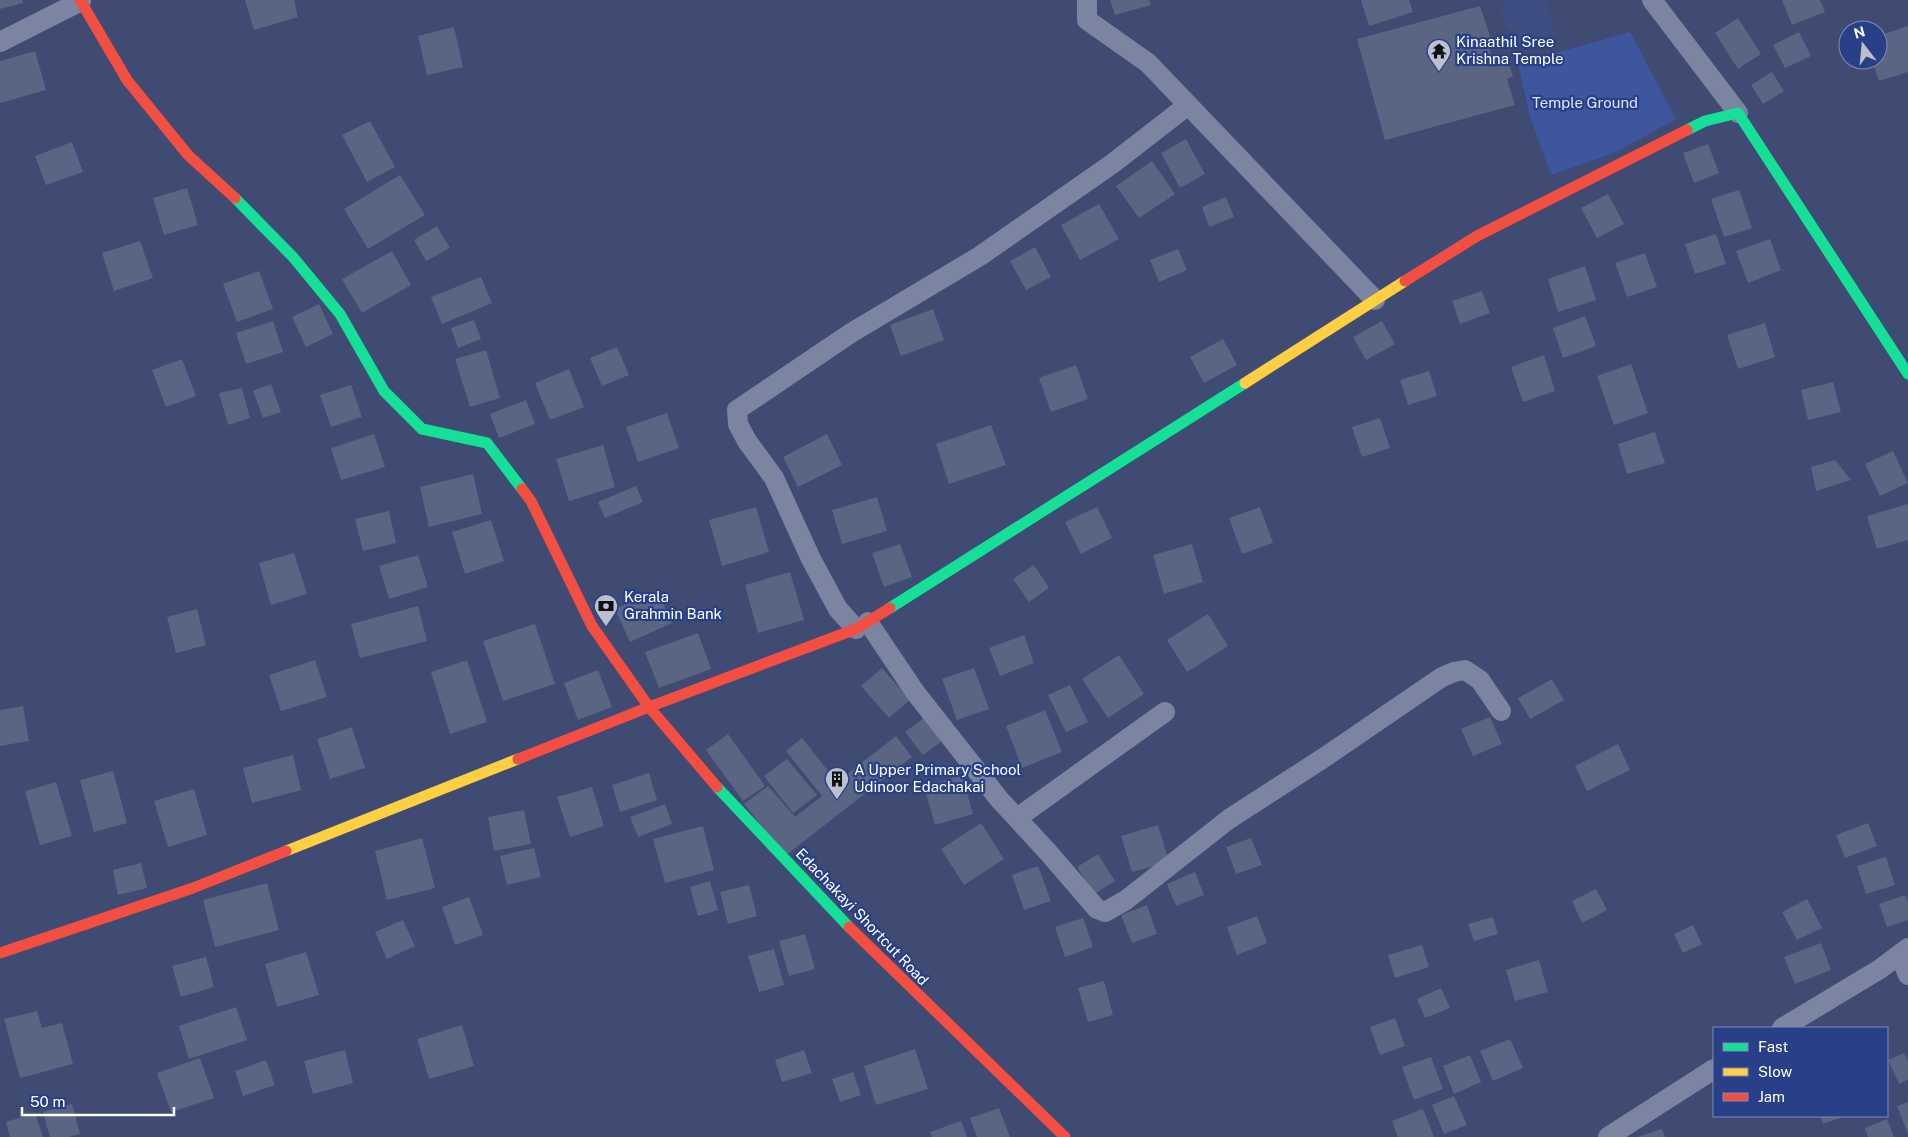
<svg xmlns="http://www.w3.org/2000/svg" width="1908" height="1137" font-family="'Public Sans',sans-serif">
	<style>
		.green { fill: #3e569e }
		.water { fill: #3e4e82 }
		.building { fill: #5a6483 }
		.lines { fill: none; stroke-linecap: round; stroke-linejoin: round }
		.street { stroke: #7b84a0; stroke-width: 20 }
		.fast { stroke: #16e098; stroke-width: 11 }
		.slow { stroke: #ffcf43; stroke-width: 11 }
		.jam { stroke: #f24e42; stroke-width: 11 }
		.labels { text-anchor: middle; stroke-width: 4.5; stroke-linejoin: round; paint-order: stroke }
		.poi-label { font-size: 15px; fill: #fff; stroke: #293f88; text-anchor: start }
		.park-label { font-size: 15px; fill: #dae1f7; stroke: #293f88 }
		.street-label { font-size: 15px; fill: #fff; stroke: #293f88 }
	</style>
	<rect width="100%" height="100%" fill="#3f4b72"/>
	<path class="green" d="M1630,32l46,87 -60,33 -65,23 -21,-58 -12,-53z"/>
	<path class="water" d="M1503,0h42l10,33 -37,11 -5,-15h-6l-7,-23 4,-2z"/>
	<path class="building" d="M0,0h22l1,3 -23,6z
		M245,0h49l4,17 -44,13z
		M1110,0h39l2,5 -36,10z
		M1361,0h48l4,12 -44,14z
		M1782,0h38l5,12 -33,13z
		M1480,6l13,39 -4,1 6,21 14,-3 4,12 -6,3 8,26 -130,35 -28,-101z
		M1738,18l23,36 -23,15 -23,-36z
		M1908,26v46l-29,9 -7,-21h6v-24z
		M454,27l9,40 -36,8 -9,-39z
		M1799,32l12,24 -26,12 -12,-23z
		M35,51l11,39 -46,13v-42z
		M1772,72l12,19 -21,13 -12,-19z
		M370,121l25,46 -28,15 -25,-47z
		M1186,139l19,35 -25,14 -19,-35z
		M72,142l11,30 -37,13 -11,-29z
		M1708,144l11,29 -25,10 -11,-30z
		M1152,161l23,33 -36,24 -23,-32z
		M400,175l25,40 -57,34 -24,-40z
		M187,188l11,37 -34,10 -11,-37z
		M1739,190l13,38 -28,9 -13,-38z
		M1608,194l16,30 -27,14 -16,-30z
		M1226,197l8,20 -25,10 -7,-20z
		M1099,204l20,35 -39,21 -19,-35z
		M437,226l13,22 -24,13 -12,-21z
		M1716,234l10,30 -31,10 -10,-30z
		M1770,239l11,31 -33,13 -12,-32z
		M140,241l13,37 -39,13 -12,-38z
		M1035,247l16,30 -25,13 -16,-29z
		M1178,249l9,21 -28,12 -9,-22z
		M392,251l19,34 -49,28 -20,-34z
		M1645,253l12,34 -30,10 -12,-34z
		M1585,266l11,34 -38,12 -10,-33z
		M259,271l14,38 -36,13 -14,-38z
		M481,277l11,26 -50,21 -11,-27z
		M1482,291l8,22 -30,11 -8,-23z
		M319,304l14,30 -27,13 -14,-30z
		M933,309l11,31 -43,16 -11,-31z
		M1585,316l11,30 -33,12 -10,-30z
		M474,320l7,19 -23,9 -7,-20z
		M273,321l10,31 -37,12 -10,-31z
		M1382,321l13,23 -29,16 -13,-23z
		M1765,323l10,34 -37,12 -11,-34z
		M1223,339l14,26 -33,18 -14,-26z
		M617,347l12,28 -27,11 -12,-28z
		M486,350l14,48 -30,9 -15,-48z
		M1544,355l11,36 -32,11 -12,-35z
		M182,359l14,37 -30,11 -14,-37z
		M1631,364l17,49 -34,12 -17,-49z
		M1076,365l12,34 -37,13 -12,-34z
		M569,369l15,38 -34,13 -15,-37z
		M1429,371l8,25 -29,9 -8,-25z
		M1833,382l8,30 -33,8 -7,-30z
		M271,384l10,28 -18,6 -10,-27z
		M351,385l11,32 -31,10 -11,-32z
		M242,388l8,30 -22,7 -9,-32z
		M526,400l9,24 -36,14 -9,-24z
		M667,413l12,35 -41,14 -12,-35z
		M1380,418l10,30 -28,9 -10,-30z
		M991,425l15,40 -57,19 -13,-40z
		M1655,432l10,31 -38,11 -9,-30z
		M374,434l11,33 -44,13 -10,-32z
		M827,434l15,31 -44,22 -15,-30z
		M603,445l12,42 -46,14 -13,-42z
		M1893,451l15,32 -28,13 -15,-32z
		M1835,460l16,20 -35,11 -5,-24z
		M473,474l9,40 -53,13 -9,-40z
		M636,486l7,16 -38,16 -7,-16z
		M877,497l10,34 -45,13 -10,-34z
		M1908,504v36l-31,9 -10,-33z
		M756,507l13,45 -47,14 -13,-46z
		M1097,507l15,31 -31,16 -16,-32z
		M1260,507l13,36 -31,11 -13,-36z
		M389,511l7,32 -33,8 -8,-32z
		M491,520l13,41 -39,13 -13,-42z
		M900,544l12,33 -28,10 -12,-34z
		M1192,544l11,38 -39,12 -11,-39z
		M294,553l13,41 -36,11 -12,-42z
		M418,555l10,32 -39,12 -10,-33z
		M1034,565l15,23 -20,14 -16,-23z
		M790,572l14,48 -46,13 -13,-48z
		M657,590l15,33 -42,19 -15,-33z
		M418,606l9,35 -67,17 -9,-34z
		M197,609l9,36 -30,8 -9,-36z
		M1208,614l20,32 -41,26 -20,-32z
		M535,624l20,60 -52,17 -20,-60z
		M698,633l13,36 -52,19 -14,-36z
		M1024,635l10,28 -34,13 -11,-28z
		M1119,655l25,39 -36,24 -26,-39z
		M315,660l12,37 -46,14 -12,-36z
		M467,660l20,62 -37,12 -19,-62z
		M882,668l28,32 -21,18 -28,-32z
		M974,668l15,41 -32,11 -15,-41z
		M598,670l14,37 -34,13 -14,-37z
		M1552,679l12,21 -34,19 -12,-21z
		M1070,685l18,37 -22,10 -18,-37z
		M23,706l6,35 -29,5v-36z
		M1045,710l17,42 -40,16 -16,-42z
		M1490,717l12,27 -29,12 -12,-27z
		M924,718l18,23 -19,14 -18,-23z
		M352,727l13,41 -35,11 -13,-40z
		M728,734l37,52 -22,15 -37,-51z
		M896,736l16,21 -127,99 -41,-52 24,-18 27,31 27,-21 -36,-45 16,-13 35,44z
		M1618,744l12,26 -43,21 -12,-25z
		M293,755l8,35 -49,13 -9,-35z
		M787,759l30,36 -24,18 -29,-37z
		M113,771l14,52 -33,9 -14,-52z
		M649,773l8,27 -37,12 -8,-27z
		M962,775l11,39 -38,11 -11,-38z
		M56,782l16,54 -32,9 -15,-54z
		M592,787l12,39 -34,11 -13,-40z
		M194,789l13,46 -39,12 -14,-46z
		M665,804l7,20 -34,13 -8,-20z
		M524,810l7,34 -37,7 -6,-34z
		M981,823l23,36 -40,26 -23,-36z
		M1868,823l9,23 -32,12 -9,-23z
		M1158,825l11,37 -37,10 -11,-36z
		M703,826l11,44 -49,13 -12,-44z
		M422,838l13,50 -48,12 -12,-49z
		M1251,838l11,27 -26,9 -10,-27z
		M534,848l7,29 -34,8 -7,-29z
		M1098,854l17,27 -21,13 -17,-27z
		M1886,857l9,28 -29,9 -9,-28z
		M141,863l6,25 -29,7 -5,-25z
		M1038,866l13,35 -27,9 -12,-35z
		M1195,872l9,23 -28,11 -9,-22z
		M710,881l8,29 -20,6 -8,-29z
		M267,883l12,47 -64,17 -12,-47z
		M749,885l8,31 -29,8 -8,-32z
		M1596,889l11,21 -25,13 -10,-22z
		M1905,895l3,7v18l-21,7 -8,-23z
		M469,897l14,38 -28,10 -13,-38z
		M1807,899l15,29 -25,12 -15,-28z
		M1147,905l10,29 -25,9 -11,-28z
		M1257,916l10,27 -30,12 -10,-28z
		M1493,917l5,17 -24,7 -6,-17z
		M1083,918l10,29 -28,10 -10,-30z
		M403,920l12,26 -28,13 -12,-27z
		M1693,925l9,19 -19,9 -9,-19z
		M805,934l10,35 -26,7 -10,-35z
		M1821,943l10,27 -36,14 -11,-27z
		M1422,945l7,22 -34,11 -7,-23z
		M774,949l10,36 -25,7 -11,-36z
		M306,952l13,43 -42,12 -12,-43z
		M206,957l8,30 -33,10 -9,-31z
		M1539,960l9,32 -33,9 -9,-31z
		M1104,981l9,34 -25,7 -10,-34z
		M1441,988l9,20 -25,10 -8,-19z
		M236,1007l11,33 -58,19 -10,-33z
		M37,1011l5,17 20,-5 11,41 -53,14 -16,-59z
		M1395,1018l10,28 -25,9 -10,-28z
		M462,1025l12,41 -45,13 -12,-40z
		M1510,1039l13,29 -30,13 -13,-30z
		M915,1049l13,40 -52,16 -12,-39z
		M345,1050l8,33 -40,11 -9,-33z
		M804,1050l8,23 -30,9 -7,-22z
		M1904,1053l4,8v19l-9,4 -11,-24z
		M1470,1055l11,27 -27,12 -11,-28z
		M1431,1057l12,32 -29,11 -12,-33z
		M200,1058l14,40 -43,14 -14,-39z
		M266,1060l9,25 -32,11 -8,-25z
		M853,1072l8,23 -21,7 -8,-23z
		M1454,1096l13,29 -23,9 -12,-29z
		M1908,1102v32l-11,-28z
		M72,1104l8,30 -11,3h-19l-7,-25z
		M999,1108l11,29h-33l-7,-19z
		M1423,1109l11,28h-36l-6,-16z
		M35,1113l8,24h-33l-4,-15z
		M1820,1116h26l-23,8z
		M1887,1119l7,18h-26l-3,-9z
		M961,1121l6,16h-35l-2,-5z
		M1662,1129l3,8h-27z"/>
	<g class="lines">
		<path class="street" d="M1087,0v20l61,43 227,237
			M1652,0l86,113
			M0,42l81,-41
			M868,622l47,70 84,107 48,52 50,58 8,3 21,-12 103,-81 96,-62 117,-80 12,-5 11,-2 15,10 21,31
			M856,629l-18,-20 -27,-50 -37,-81 -27,-37 -9,-17 -1,-14 114,-77 129,-77 132,-92 76,-59
			M1017,818l148,-106
			M1900,955l8,20
			M1782,1028l98,-59 28,-21
			M1608,1137l106,-68"/>
		<path class="fast" d="M1687,130l18,-9 33,-8 170,261
			M235,198l58,59 47,57 44,77 38,38 65,14 35,46
			M890,608l355,-225
			M717,787l132,140"/>
		<path class="slow" d="M1245,383l160,-102
			M286,851l232,-92"/>
		<path class="jam" d="M80,0l47,80 61,75 47,43
			M1405,281l72,-45 210,-106
			M522,489l9,12 61,125 57,81 68,80
			M518,759l131,-52 207,-78 34,-21
			M849,927l216,210
			M0,953l193,-65 93,-37"/>
	</g>
	<defs>
		<g id="temple-pin" transform="scale(1.25)"><path d="M0 17L-7.5 6A9.5 9.5 0 1 1 7.5 6Z" fill="#bcc0ce" stroke="#293f88"/><path d="M0-6L5-2H3V0L6.5 2.5H4V6H1.5V3h-3V6H-4V2.5H-6.5L-3 0V-2H-5Z" fill="#111"/></g>
		<g id="bank-pin" transform="scale(1.25)"><path d="M0 17L-7.5 6A9.5 9.5 0 1 1 7.5 6Z" fill="#bcc0ce" stroke="#293f88"/><path d="M-6-4H6V4H-6ZM0-2.3a2.3 2.3 0 1 0 0 4.6a2.3 2.3 0 1 0 0-4.6Z" fill="#111"/></g>
		<g id="building-pin" transform="scale(1.25)"><path d="M0 17L-7.5 6A9.5 9.5 0 1 1 7.5 6Z" fill="#bcc0ce" stroke="#293f88"/><path d="M-4-6H4V6H1V3H-1V6H-4ZM-2.5-4.3h1.7v1.8h-1.7ZM.8-4.3h1.7v1.8H.8ZM-2.5-1h1.7V.8h-1.7ZM.8-1h1.7V.8H.8Z" fill="#111"/></g>
	</defs>
	<g fill-rule="evenodd">
		<use href="#temple-pin" x="1439" y="51"/>
		<use href="#bank-pin" x="606" y="606"/>
		<use href="#building-pin" x="837" y="779"/>
	</g>
	<g class="labels">
		<g class="poi-label">
			<text x="1456" y="47">Kinaathil Sree<tspan x="1456" dy="17">Krishna Temple</tspan></text>
			<text x="624" y="602">Kerala<tspan x="624" dy="17">Grahmin Bank</tspan></text>
			<text x="854" y="775">A Upper Primary School<tspan x="854" dy="17">Udinoor Edachakai</tspan></text>
		</g>
		<g class="park-label">
			<text x="1585" y="108">Temple Ground</text>
		</g>
		<g class="street-label">
			<text transform="translate(862 917) rotate(46)" y="5">Edachakayi Shortcut Road</text>
		</g>
	</g>
	<rect x="1713" y="1027" width="175" height="90" fill="#293f88" stroke="#7f8cb8"/>
	<rect x="1723" y="1043" width="25" height="8" fill="#16e098" stroke="#7f8cb8"/>
	<text x="1758" y="1052" font-size="15" fill="#ffffff">Fast</text>
	<rect x="1723" y="1068" width="25" height="8" fill="#ffcf43" stroke="#7f8cb8"/>
	<text x="1758" y="1077" font-size="15" fill="#ffffff">Slow</text>
	<rect x="1723" y="1093" width="25" height="8" fill="#f24e42" stroke="#7f8cb8"/>
	<text x="1758" y="1102" font-size="15" fill="#ffffff">Jam</text>
	<g transform="translate(1863 45) rotate(344)"><circle r="24" fill="#293f88" stroke="#7f8cb8"/>
	<path d="M0-4L9 19L0 12L-9 19Z" fill="#bcc0ce"/>
	<text y="-8" font-size="14" font-weight="bold" text-anchor="middle" fill="#ffffff">N</text>
	</g>
	<path d="M22 1107v8h152v-8" fill="none" stroke="#ffffff" stroke-width="2.5"/>
	<text x="30" y="1107" font-size="15" fill="#ffffff" stroke="#293f88" stroke-width="4" paint-order="stroke">50 m</text>
</svg>
